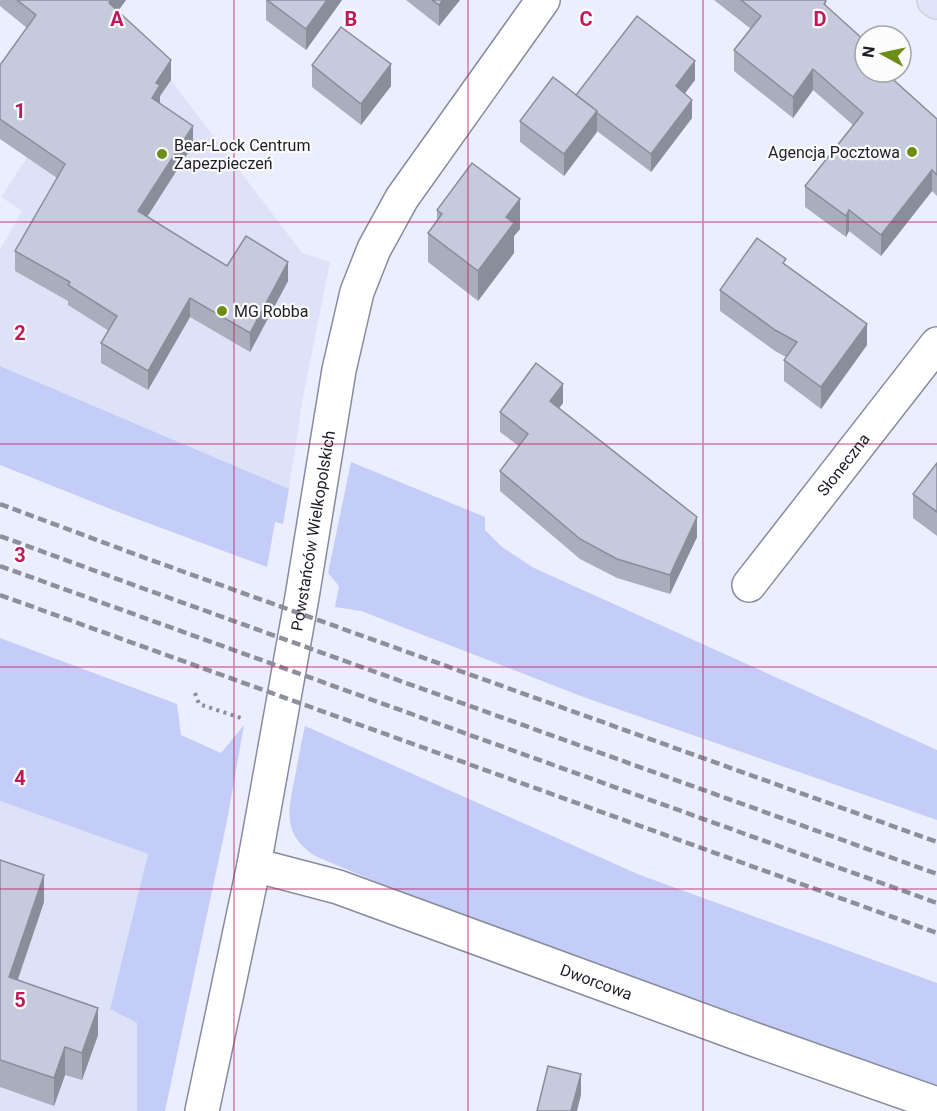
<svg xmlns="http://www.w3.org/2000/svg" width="937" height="1111" font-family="Roboto,sans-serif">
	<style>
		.built { fill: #dde2f8 }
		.green { fill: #c4cdf7 }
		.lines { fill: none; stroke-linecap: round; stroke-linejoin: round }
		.minor-casing { stroke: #878b9d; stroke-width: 36 }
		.major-casing { stroke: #d2d2d3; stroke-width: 36 }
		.path { stroke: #8b8d99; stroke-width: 4; stroke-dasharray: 3 4.5; stroke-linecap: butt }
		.minor { stroke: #fff; stroke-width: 33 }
		.major { stroke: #dfe4fc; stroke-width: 33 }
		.rail { stroke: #8d8f9b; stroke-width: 4.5; stroke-dasharray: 9 4.5; stroke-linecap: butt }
		.wall { fill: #a9aebd }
		.shaded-wall { fill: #8a8d9a }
		.building { fill: #c5cadc; stroke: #8a8d9a; stroke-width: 1.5 }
		.grid { fill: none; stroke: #c2185b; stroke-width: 1.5; stroke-opacity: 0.55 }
		.poi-dot { fill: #6c8e16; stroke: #fcfcfc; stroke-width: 2 }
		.labels { text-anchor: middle; stroke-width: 4.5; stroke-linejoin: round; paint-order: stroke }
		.poi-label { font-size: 16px; fill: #1d1e25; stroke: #fcfcfc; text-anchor: start }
		.street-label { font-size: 16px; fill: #1d1e25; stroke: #fcfcfc }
		.grid-label { font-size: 20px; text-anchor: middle; font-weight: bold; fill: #c2185b; stroke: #fcfcfc; stroke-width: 4.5; stroke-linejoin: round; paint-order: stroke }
	</style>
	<rect width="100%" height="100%" fill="#ebeefe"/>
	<path class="built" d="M114,26l57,54 131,173 28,9 -27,135 -14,92 -289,-123v-117l22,-38 -21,-14z
		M0,801l148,53 -38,155 27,14v88h-137z"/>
	<path class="green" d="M0,366l289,123 -6,35 -8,-2 -8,45 -149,-55 -118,-47z
		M351,462l134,55v13l17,17 32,21 403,182v70l-351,-122 -225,-87 -26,-4 4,-21 -11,-13z
		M0,638l177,66 4,31 40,18 23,-28 -17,96 -62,290h-28v-88l-27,-14 38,-155 -148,-53z
		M305,726l335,149 297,108v107l-513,-188 -109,-46c-33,-22 -27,-45 -20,-79 3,-17 6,-34 10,-51z"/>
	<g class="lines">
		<g class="minor-casing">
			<g id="minor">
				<path id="s1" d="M749,585l188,-241"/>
				<path id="s2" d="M254,865l84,22 415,152 184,65"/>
				<path id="s3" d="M202,1111l52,-246 48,-268 37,-227 18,-78 17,-43 28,-51 141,-198"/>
			</g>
		</g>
		<g class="major-casing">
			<path id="major" d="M934,0l3,2"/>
		</g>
		<path class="path" d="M195,693l4,11 42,14"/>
		<use href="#minor" class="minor"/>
		<use href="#major" class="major"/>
		<path class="rail" d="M0,504l148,55 789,283
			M0,536l142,52 795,286
			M0,566l937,337
			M0,595l937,338"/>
	</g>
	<path class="wall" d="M0,0h126l-8,11 53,69 -11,16v7l33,42 -46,72 80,49 61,15 -38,71 -60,-35 -42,73 -47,-27v-20l8,-12 -41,-26v-4l-53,-30v-20l42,-73 -57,-39v-74l27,-37 -27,-22z
		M266,0h76l-36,50 -40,-30z
		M406,0h54l-21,26z
		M714,0h111l1,7 68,65v8l43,39v77l-5,-5 -51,65 -32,-25 -3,6 -41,-30v-21l48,-61 -40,-35 -20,28 -59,-47v-21l17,-21z
		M312,65l79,21 -30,39 -49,-38z
		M695,80l-10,13 7,25 -41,54 -54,-41 -33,45 -44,-34v-21l56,-26z
		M437,210l83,19 -6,7v17l-36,48 -50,-39v-29l9,-13z
		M786,265l81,80 -46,64 -37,-28v-21l2,-3 -11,-6 -55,-40v-21z
		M563,403l-4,5 138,129 -27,57 -53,-16 -37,-19 -80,-68v-20l19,-25 -19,-14v-20z
		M937,463v73l-24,-18v-24z
		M0,860l44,42 -26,78 80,55 -16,45 -17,-5 -11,31 -54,-19z"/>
	<path class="shaded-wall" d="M111,0h15l-17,23v-20z
		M327,0h15l-36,50v-21z
		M443,0h17l-21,26v-21z
		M171,60v20l-11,16v9l-8,-7 4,-15z
		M695,61v19l-19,25v-19z
		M391,64v22l-30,39v-21z
		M813,69v21l-20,28v-21z
		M889,72h5v15l-7,-13z
		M692,100v18l-41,54v-18z
		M597,111v21l-33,44v-22z
		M193,126v19l-55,86v-20z
		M932,170v21l-51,65v-21z
		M520,199v30l-6,7v17l-36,48v-30l28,-54z
		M849,210v21l-3,6v-21z
		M288,262v19l-38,71v-19z
		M190,298v19l-42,73v-19z
		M867,324v21l-46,64v-22z
		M563,384v19l-13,17v-19z
		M697,517v20l-27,57v-19z
		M44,875v27l-35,102v-27z
		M98,1008v27l-16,45v-27z
		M65,1047v28l-11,31v-28z
		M581,1074v21l-4,16h-6z"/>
	<path class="building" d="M17,0h94l-2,3 62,57 -15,23 4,2 -8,13 41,28 -55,85 89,55 19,-30 42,26 -38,71 -60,-35 -42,73 -47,-28 16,-27 -49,-31 2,-3 -55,-31 50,-87 -65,-45v-54l36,-50z
		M267,0h60l-21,29z
		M432,0h11l-4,5z
		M741,0h84l1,1 -2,3 41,37v31h24l-2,2 50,45v56l-5,-5 -51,65 -32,-25 -3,6 -41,-30 58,-73 -50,-44 -20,28 -59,-47 27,-34z
		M637,16l58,45 -19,25 16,14 -41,54 -54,-41v-2l-21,-16z
		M341,27l50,37 -30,40 -49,-39z
		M553,77l44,34 -33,43 -44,-33z
		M472,163l48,36 -14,18 8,6 -36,48 -50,-38 14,-19 -5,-4z
		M757,238l29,21 -3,4 84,61 -46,63 -37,-27 13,-18 -22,-12 -55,-40z
		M536,363l27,21 -13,17 147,116 -27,58 -53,-16 -37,-20 -80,-68 28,-37 -28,-22z
		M937,463v49l-24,-18z
		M0,860l44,15 -35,102 89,31 -16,45 -17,-6 -11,31 -54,-18z
		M548,1066l33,8 -10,37h-34z"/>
	<path class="grid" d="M234,0v1111M468,0v1111M703,0v1111M0,222h937M0,444h937M0,667h937M0,889h937"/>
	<g class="poi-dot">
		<circle cx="912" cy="152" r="6"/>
		<circle cx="162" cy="154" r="6"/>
		<circle cx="222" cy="311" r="6"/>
	</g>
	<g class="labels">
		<g class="poi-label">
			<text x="174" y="151">Bear-Lock Centrum<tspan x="174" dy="18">Zapezpieczeń</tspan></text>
			<text x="900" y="158" text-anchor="end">Agencja Pocztowa</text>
			<text x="234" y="317">MG Robba</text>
		</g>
		<g class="street-label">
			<text dy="6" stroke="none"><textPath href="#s1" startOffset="153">Słoneczna</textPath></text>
			<text dy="6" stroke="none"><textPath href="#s3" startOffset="591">Powstańców Wielkopolskich</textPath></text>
			<text dy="6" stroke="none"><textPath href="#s2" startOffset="362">Dworcowa</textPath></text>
		</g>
	</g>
	<g class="grid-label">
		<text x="117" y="26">A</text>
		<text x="351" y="26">B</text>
		<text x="586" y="26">C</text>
		<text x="820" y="26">D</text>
		<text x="20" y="118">1</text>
		<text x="20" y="340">2</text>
		<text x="20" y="562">3</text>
		<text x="20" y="785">4</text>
		<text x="20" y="1007">5</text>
	</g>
	<g transform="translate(883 54) rotate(278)"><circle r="28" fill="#fcfcfc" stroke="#a3a3a6" stroke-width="1.5"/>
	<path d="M0-4.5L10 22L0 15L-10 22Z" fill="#6c8e16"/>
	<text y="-9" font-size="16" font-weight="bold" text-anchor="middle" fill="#1d1e25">N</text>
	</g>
</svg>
